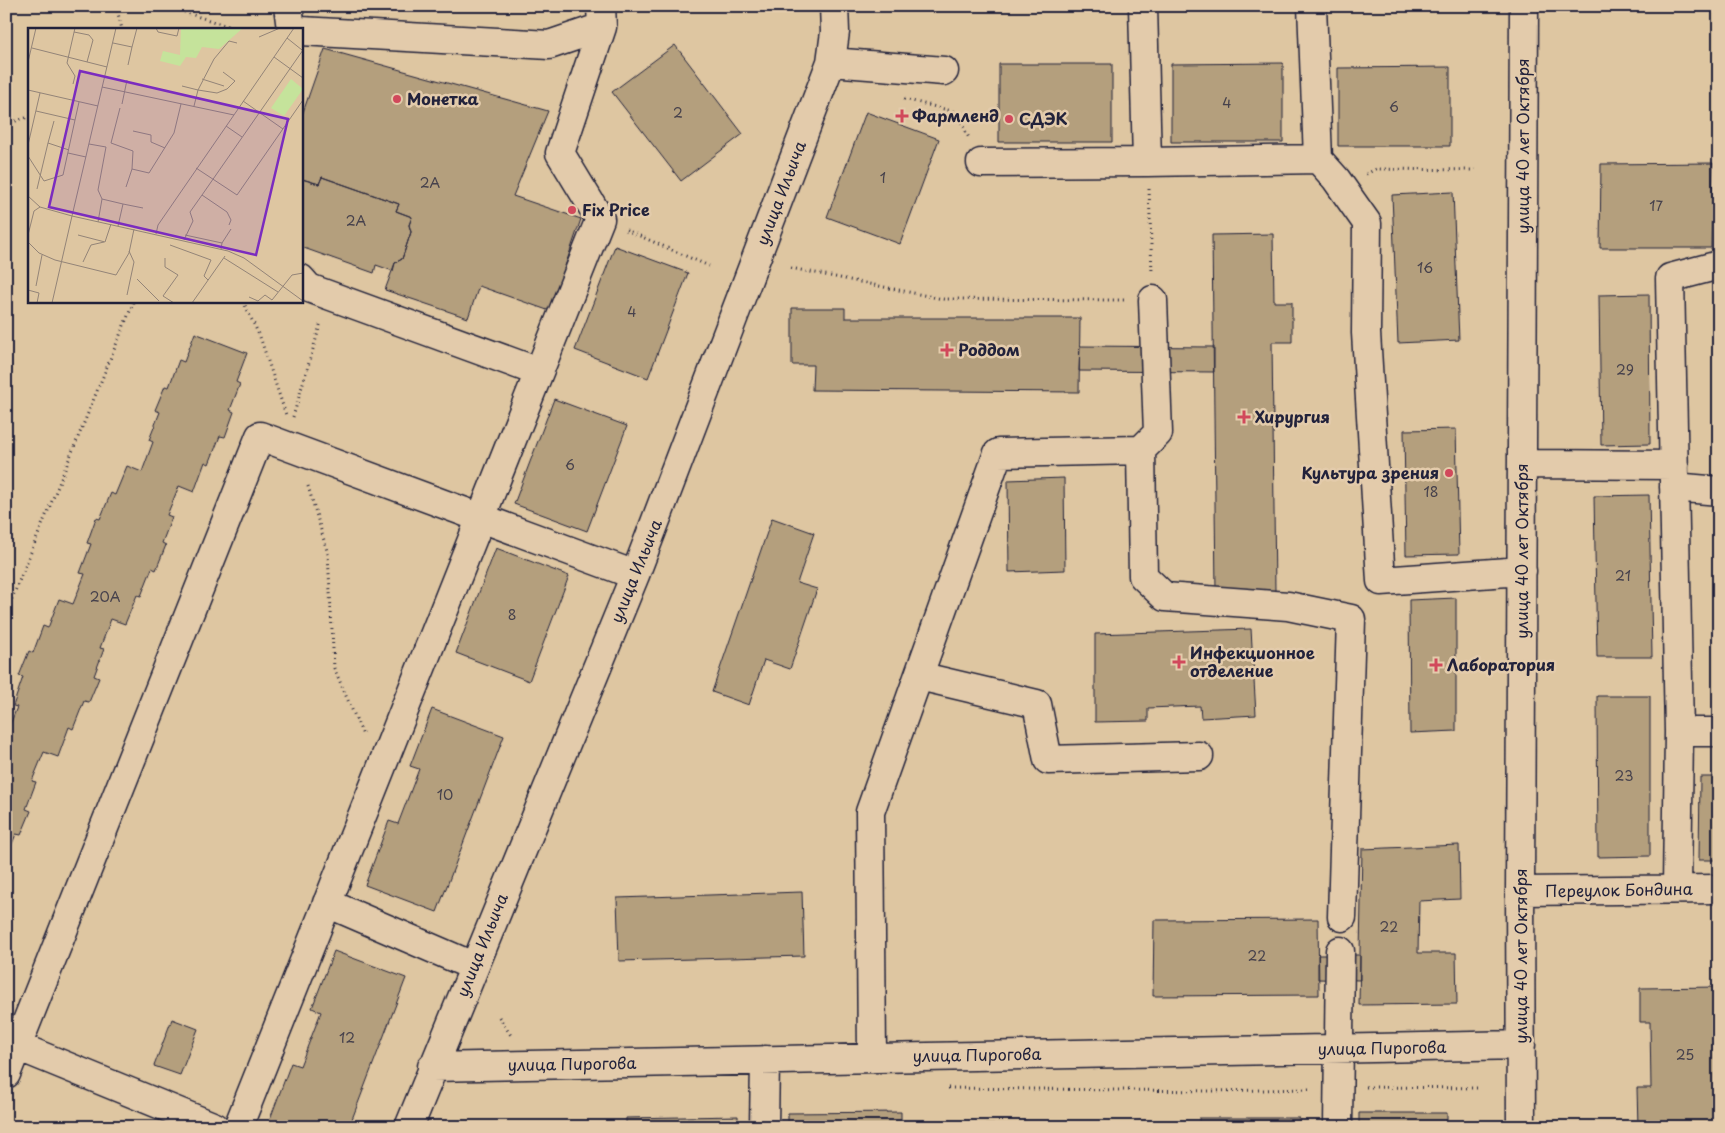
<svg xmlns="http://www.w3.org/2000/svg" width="1725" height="1133" font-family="'Playpen Sans',sans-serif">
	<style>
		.built { fill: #ceb794 }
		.building { fill: #b49f7d; stroke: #22223b }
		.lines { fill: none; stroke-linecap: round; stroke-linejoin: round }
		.minor-casing { stroke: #22223b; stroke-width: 31 }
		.path { stroke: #22223b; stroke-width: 3; stroke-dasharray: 1 4; stroke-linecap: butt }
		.minor { stroke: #e3cbab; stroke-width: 28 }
		.poi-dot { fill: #d1495b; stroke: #e3cbab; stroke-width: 2 }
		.labels { text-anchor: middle; stroke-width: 5; stroke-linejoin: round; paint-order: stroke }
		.number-label { font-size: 14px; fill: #46414c }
		.poi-label { font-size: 16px; font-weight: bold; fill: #22223b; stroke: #e3cbab; text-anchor: start }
		.street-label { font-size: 16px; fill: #22223b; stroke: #e3cbab }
		.inset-road { fill: none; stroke: #938478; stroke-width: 1 }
		.view { fill: #7b2cbf; fill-opacity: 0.15; stroke: #7b2cbf; stroke-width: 2.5 }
		.inset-edge { fill: none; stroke: #22223b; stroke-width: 2.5 }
	</style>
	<rect width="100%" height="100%" fill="#dec6a1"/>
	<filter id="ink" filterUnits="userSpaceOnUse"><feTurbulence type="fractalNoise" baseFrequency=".02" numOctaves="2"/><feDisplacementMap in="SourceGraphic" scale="10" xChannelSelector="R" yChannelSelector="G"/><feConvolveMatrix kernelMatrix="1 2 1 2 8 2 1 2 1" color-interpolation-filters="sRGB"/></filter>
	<g filter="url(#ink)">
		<path class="built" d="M917,1122l282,4v1h-282z"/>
		<path class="building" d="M675,45l68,89 -62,47 -69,-89z
			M325,49l223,62 -35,85 68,23 -31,92 -71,-25 -11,32 -83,-28 10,-27 7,-4 9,-27 -2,-7 3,-8 -16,-6 3,-7 -77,-27 -3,7 -17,-5 -1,4v-65z
			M1283,63v79h-112v-78z
			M999,64h113v78h-113z
			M1450,67v79h-112v-78z
			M866,112l73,27 -39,105 -73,-27z
			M1713,163l-2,85h-111l1,-84z
			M322,177l77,27 -3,7 16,6 -3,8 2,7 -9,27 -7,4 -2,8 -17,-6 -2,8 -73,-26v-64l1,-4 17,5z
			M1453,192l6,148 -61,3 -6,-148z
			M1273,234l1,68h18v40h-20l3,249 -59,1 -4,-357z
			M615,246l73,27 -40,105 -73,-28z
			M1649,294l1,150 -49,1 -2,-150z
			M792,308h53v10h235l-1,74 -267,-2 1,-25h-21z
			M195,333l52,20 -11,29 4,2 -10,26 4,2 -9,25 -5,-1 -11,28 -4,-2 -11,30 -15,-6 -12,29 5,2 -10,26 4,2 -10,25 -4,-2 -11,28 -4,-1 -12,29 -14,-5 -11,29 4,1 -10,27 5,2 -10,24 -5,-1 -11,28 -4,-2 -11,30 -14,-5 -12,29 4,1 -10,27 5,2 -10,24 -5,-1 -10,25v-124l11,-28 -4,-1 10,-29 -4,-1 10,-25 4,2 10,-27 5,2 11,-29 14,5 12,-30 -5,-1 11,-29 -4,-1 9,-25 4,1 11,-26 4,2 12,-29 15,6 11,-30 -4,-2 11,-28 -5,-2 10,-24 4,1 10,-27 5,2z
			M1080,346l134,1v25l-135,-1z
			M554,399l73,27 -40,105 -73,-27z
			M1456,429l3,125 -53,1 -2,-125z
			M1064,478l1,92 -56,2 -1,-92z
			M1649,495l3,162h-55l-3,-161z
			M772,518l42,15 -17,50 20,6 -27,80 -26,-9 -15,45 -37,-13z
			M496,548l73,28 -40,105 -73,-28z
			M1456,598v133l-46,2 -1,-133z
			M1251,629l5,86 -55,3 -1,-12 -52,2v13l-53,1v-88z
			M1597,696h53v160l-52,1z
			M432,709l72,27 -67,176 -72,-27 24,-64 9,3 21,-55 -9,-3z
			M1700,777h19v83h-20z
			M1459,845l1,54 -41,2 -1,52h38l1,51 -98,1 3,-156z
			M802,892l2,64 -185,5 -2,-63z
			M1318,919l1,76 -166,1 1,-76z
			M334,951l72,27 -57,149h-82l24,-64 9,3 21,-54 -9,-4z
			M1318,955h42v25l-42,-1z
			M1719,987v140h-81l-1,-39h14l-1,-66h-10v-34z
			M172,1019l26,10 -18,46 -26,-9z
			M901,1112v15h-113v-14z
			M1359,1113h88v14h-88z
			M738,1116v11h-112v-9z
			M1199,1118h100v9h-100z"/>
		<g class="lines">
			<g class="minor-casing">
				<path id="minor" d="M288,6l3,23
					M1143,6l4,156 171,-3 -6,-153
					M301,31l248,14 53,-18
					M831,62l113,9
					M1318,159l18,20 31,44 -1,110 15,248 141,-10
					M981,163l166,-1
					M539,372l61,-153 -40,-66 42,-126 -1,-21
					M1141,450l17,-17 -5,-133
					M1522,464l152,1
					M1674,487l45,4
					M919,676l118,28 11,56 151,-4
					M1679,732l-9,-454 49,-13
					M1677,889l2,-157h40
					M1520,891l199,-2
					M327,903l146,63
					M17,1046l198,81
					M872,1057l-2,-245 128,-359 143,-3 2,126 22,21 123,9 63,13 -9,298
					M432,1067l1089,-22
					M6,1074l254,-638 375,139
					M238,1127l301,-755 -230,-84 -8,-9
					M409,1127l226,-552 196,-513 4,-30 -1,-26
					M764,1127l1,-67
					M1338,1127l2,-176
					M1521,1127l-1,-236 4,-885"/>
			</g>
			<path class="path" d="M116,6l6,23
				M165,6l72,23
				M904,99l52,13 13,26
				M6,124l23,-7
				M1366,174l10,-5 99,1
				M1149,189l3,84
				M626,230l83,36
				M791,268l152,31 181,1
				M243,301l17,36 26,78
				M293,417l28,-95
				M308,486l20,68 6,114 29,67
				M6,613l128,-312
				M499,1017l13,20
				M1366,1087l115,1
				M948,1088l263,3 99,-2"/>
			<use href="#minor" class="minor"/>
		</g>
	</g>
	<g class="poi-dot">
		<circle cx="397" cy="99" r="5"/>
		<path d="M899.5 108.5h5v5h5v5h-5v5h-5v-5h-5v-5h5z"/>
		<circle cx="1009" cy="119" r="5"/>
		<circle cx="572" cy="210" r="5"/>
		<path d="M944.5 342.5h5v5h5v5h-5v5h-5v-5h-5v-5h5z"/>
		<path d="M1241.5 409.5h5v5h5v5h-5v5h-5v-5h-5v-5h5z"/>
		<circle cx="1449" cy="473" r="5"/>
		<path d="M1176.5 654.5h5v5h5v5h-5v5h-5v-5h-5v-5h5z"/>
		<path d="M1433.5 657.5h5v5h5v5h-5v5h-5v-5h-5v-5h5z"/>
	</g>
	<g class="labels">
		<g class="number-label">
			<text x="1227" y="108">4</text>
			<text x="1394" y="112">6</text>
			<text x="678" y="118">2</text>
			<text x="883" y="183">1</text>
			<text x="430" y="188">2А</text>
			<text x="1656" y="211">17</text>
			<text x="356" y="226">2А</text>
			<text x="1425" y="273">16</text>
			<text x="632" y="317">4</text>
			<text x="1625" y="375">29</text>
			<text x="570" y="470">6</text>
			<text x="1431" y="497">18</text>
			<text x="1623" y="581">21</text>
			<text x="105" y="602">20А</text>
			<text x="512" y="620">8</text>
			<text x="1624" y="781">23</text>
			<text x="445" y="800">10</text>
			<text x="1389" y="932">22</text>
			<text x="1257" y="961">22</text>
			<text x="347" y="1043">12</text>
			<text x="1685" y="1060">25</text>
		</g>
		<g class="poi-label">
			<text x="407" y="105">Монетка</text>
			<text x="912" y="122">Фармленд</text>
			<text x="1019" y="125">СДЭК</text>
			<text x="582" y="216">Fix Price</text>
			<text x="958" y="356">Роддом</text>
			<text x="1255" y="423">Хирургия</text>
			<text x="1439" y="479" text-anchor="end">Культура зрения</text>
			<text x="1190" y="659">Инфекционное<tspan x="1190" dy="18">отделение</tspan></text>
			<text x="1447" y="671">Лаборатория</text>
		</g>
		<g class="street-label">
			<text transform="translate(1523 146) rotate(-90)" y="6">улица 40 лет Октября</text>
			<text transform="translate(781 193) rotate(-69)" y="6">улица Ильича</text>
			<text transform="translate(1522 551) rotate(-90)" y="6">улица 40 лет Октября</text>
			<text transform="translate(636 571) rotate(-68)" y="6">улица Ильича</text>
			<text transform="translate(1619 890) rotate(-1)" y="6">Переулок Бондина</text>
			<text transform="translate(482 945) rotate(-68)" y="6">улица Ильича</text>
			<text transform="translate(1521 956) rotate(-90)" y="6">улица 40 лет Октября</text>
			<text transform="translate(1382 1048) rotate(-1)" y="6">улица Пирогова</text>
			<text transform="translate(977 1055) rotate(-1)" y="6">улица Пирогова</text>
			<text transform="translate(572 1064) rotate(-1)" y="6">улица Пирогова</text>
		</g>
	</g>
	<g transform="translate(28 28)">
		<rect width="275" height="275" fill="#dec6a1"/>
		<path d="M153,0h62l-24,21 -17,-2 -6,11 -10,-1 -6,9 -20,-5 3,-10 17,4zM263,51l12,10 -19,27 -13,-8z" fill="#c5e39b"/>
		<path class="inset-road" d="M128,0l2,4 19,4 2,-8M46,4l15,3 4,5 -6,22M231,9l21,-9M259,10l15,12M85,15l19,4 -4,18M104,19l5,-19M4,20l75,19M246,29l29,21M0,34l8,-34M195,44l12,9 -8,8 -10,4 -19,-3 16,-31 15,-18 8,2M174,51l22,7M45,56l2,-8 -8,-13 8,-35M154,58l16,4 -4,16M74,59l132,28M0,62l70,16M215,73l40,28M94,76l5,-24M92,80l-9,35 22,8 -1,18 17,4 25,-40 7,-29M8,83l39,9 4,-18M26,93l-6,22 21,7M198,98l16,11M105,103l18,4v7l14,6M61,116l17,3 -8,43 4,9M0,117l12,-52M40,125l18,4M0,128l16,25 19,-6 12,-55M168,140l41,27 66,-95M98,159l6,-18M9,161l11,-46M0,168l12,11 32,9 44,-188M95,176l20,4M70,194l4,-23 21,5 -5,22M201,197l2,-5 -4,-8 -25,-17 101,-145M128,206l2,-9 136,-197M0,207l6,-24 6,-4M50,207l27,7 6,-18M157,207l37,8 -1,6M156,212l9,-19 -3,-9 12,-17M0,214l11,11 16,7 61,15 13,-22 5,-24M194,215l9,-14M142,217l41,15 -7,16 4,4M137,230v9l13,8 -15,21 11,7M196,230l54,34M55,234l8,-17 13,-3M109,251l22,22M8,258l6,-31M0,262l11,3 -2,10M99,267l7,-33 -5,-11M221,269l9,4 7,-6 7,5 20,-25 11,-2M24,275l20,-87 156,35 16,7 59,43M164,275l33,-47"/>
		<path class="view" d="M52,43l208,48 -32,136 -207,-48z"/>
		<rect width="275" height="275" class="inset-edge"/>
	</g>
	<rect width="1725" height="1133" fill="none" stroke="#e3cbab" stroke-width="25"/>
	<rect x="12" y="12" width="1700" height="1108" fill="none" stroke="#22223b" stroke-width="2" filter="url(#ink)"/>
</svg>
